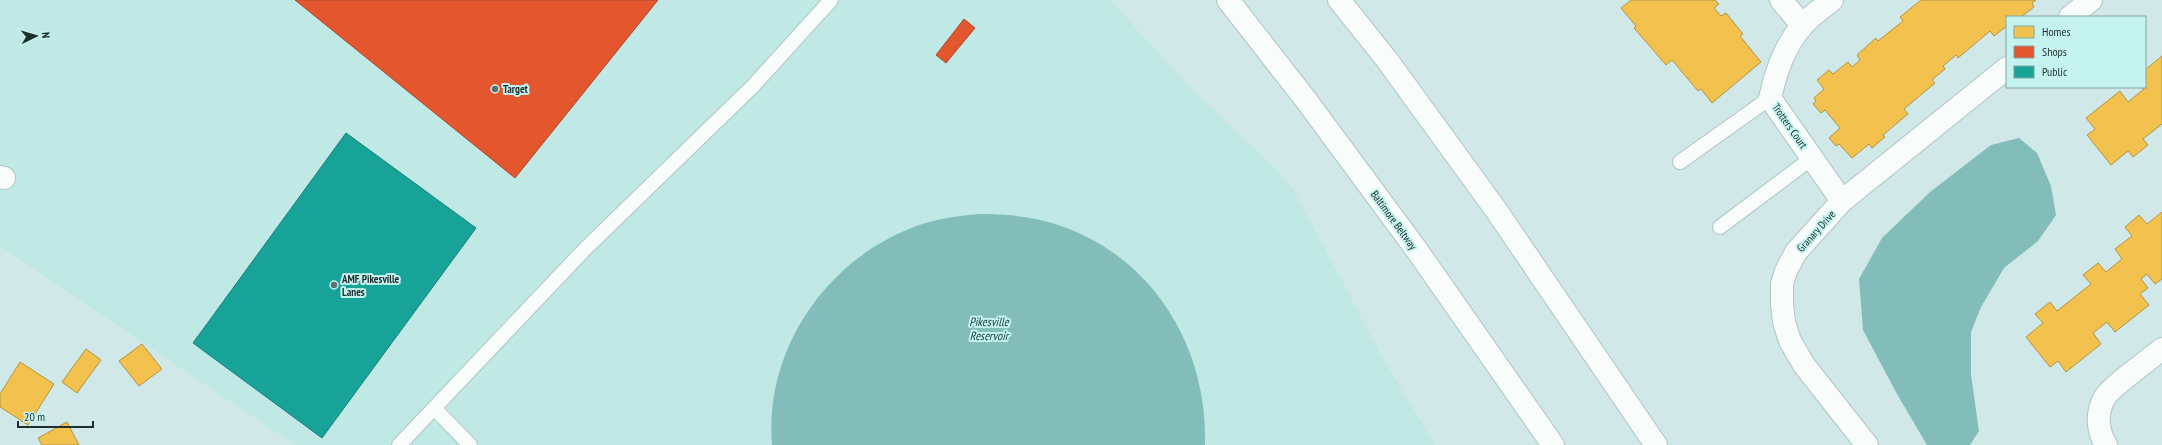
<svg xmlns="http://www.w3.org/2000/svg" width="2162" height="445" font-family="'PT Sans Narrow',sans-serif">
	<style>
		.built { fill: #c0e9e6 }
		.water { fill: #82bdba }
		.homes { fill: #f2c14e; stroke: #b29544 }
		.shops { fill: #e4572e; stroke: #a94b2e }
		.public { fill: #17a398; stroke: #198078 }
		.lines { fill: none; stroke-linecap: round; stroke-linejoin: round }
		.service-casing { stroke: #b1c5c4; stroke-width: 16 }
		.minor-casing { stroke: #b1c5c4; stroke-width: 24 }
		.motorway-casing { stroke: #b1c5c4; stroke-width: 24 }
		.service { stroke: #f8fcfb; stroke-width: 14 }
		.minor { stroke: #f8fcfb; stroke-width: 22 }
		.motorway { stroke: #f8fcfb; stroke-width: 22 }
		.poi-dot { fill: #5c706f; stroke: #c5f3ef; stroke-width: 1.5 }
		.labels { text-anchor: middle; stroke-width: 4; stroke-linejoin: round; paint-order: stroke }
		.poi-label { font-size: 11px; font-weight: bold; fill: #1e2f2e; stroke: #c5f3ef; text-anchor: start }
		.street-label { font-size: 11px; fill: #1e2f2e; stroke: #c5f3ef }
		.water-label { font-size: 12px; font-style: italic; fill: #1d413f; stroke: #c5f3ef }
	</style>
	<rect width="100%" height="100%" fill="#d0e8e7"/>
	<path class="built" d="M0,0h1110l80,87 86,82 17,20 92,173 50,83h-1140l-295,-199z"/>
	<path class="water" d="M2019,138l18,15 14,33 5,29 -18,26 -34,27 -23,39 -10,25v43l8,56 -9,14h-43l-30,-51 -34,-64 -4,-51 23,-41 48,-46 61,-47z
		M980,214c24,0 48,2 72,9 99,30 156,122 153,222h-433c-8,-93 52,-182 137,-216 23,-10 47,-13 71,-15z"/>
	<path class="homes" d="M1631,0h84l4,4 -5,4 7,8 5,-3 17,21 -3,2 21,26 -49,41 -11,-14 -3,2 -26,-31 -6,5 -32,-37 2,-2 -15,-18z
		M1921,0h115l-4,3 2,4 -13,10h-14v9l-13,10 -4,-5 -32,27 -2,-3 -13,11 2,3 -13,11 3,3 -31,26 4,5 -25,21 2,2 -13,11 -3,-4 -17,14 -13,-14 -3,2 -7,-8 11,-10 -15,-18 -4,3 -8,-9 3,-3 -2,-3 10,-9 -7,-9 12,-10 4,4 15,-12 4,5 8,-7 -3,-5 19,-17 2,3 25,-20 -3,-4z
		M2162,56v68l-19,15 5,6 -15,12 -5,-6 -17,14 -24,-30 8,-6 -9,-11 34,-27 8,11 16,-13 -2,-2h3v-17z
		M2162,212v67l-7,5 -8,-10 -6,5 7,9 -8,6 9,11 -34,27 -8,-10 -14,11 8,11 -35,28 -8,-11 -8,6 -24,-30 17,-14 -8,-9 15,-12 7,9 34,-27 -8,-9 15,-12 8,9 16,-13 -7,-10 17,-13 -7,-9 14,-12 8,9z
		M142,344l20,25 -23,17 -20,-25z
		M86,349l15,11 -24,33 -15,-11z
		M20,362l34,22 -26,41 -28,-18v-13z
		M67,422l12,23h-37l-4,-7z"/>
	<path class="shops" d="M295,0h363l-143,178z
		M964,19l11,9 -29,35 -10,-8z"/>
	<path class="public" d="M346,133l130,95 -154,210 -129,-95z"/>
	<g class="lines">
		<g class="service-casing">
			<path id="service" d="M1680,162l90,-64
				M1720,227l92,-69
				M434,408l36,37
				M399,445l186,-196 168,-163 78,-86"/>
		</g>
		<g class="minor-casing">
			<path id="minor" d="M1781,0l21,25
				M1832,0c-9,8 -22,16 -30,26 -18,21 -26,46 -32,72l72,103
				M2070,17l21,-17
				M0,177l4,1
				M1867,445l-63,-80 -14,-24 -6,-19 -2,-18v-20l4,-13 10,-19 46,-51 165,-133
				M2106,445c-9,-15 -10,-33 -1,-48 6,-10 45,-38 57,-48"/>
		</g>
		<g class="motorway-casing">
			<path id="motorway" d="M1228,0l78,100 110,149 137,196
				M1339,0l48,60 109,150 160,235"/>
		</g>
		<use href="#service" class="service"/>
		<use href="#minor" class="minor"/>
		<use href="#motorway" class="motorway"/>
	</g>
	<g class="poi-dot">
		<circle cx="495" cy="89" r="4"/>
		<circle cx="334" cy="285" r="4"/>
	</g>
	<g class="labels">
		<g class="poi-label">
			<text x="503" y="93">Target</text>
			<text x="342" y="283">AMF Pikesville<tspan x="342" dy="13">Lanes</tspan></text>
		</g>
		<g class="street-label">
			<text transform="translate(1790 126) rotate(55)" y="4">Trotters Court</text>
			<text transform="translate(1394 220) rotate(54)" y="4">Baltimore Beltway</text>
			<text transform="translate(1816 231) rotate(-48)" y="4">Granary Drive</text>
		</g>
		<g class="water-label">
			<text x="989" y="326">Pikesville<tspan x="989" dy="14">Reservoir</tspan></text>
		</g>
	</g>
	<rect x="2006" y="16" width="140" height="72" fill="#c5f3ef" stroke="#82a5a2"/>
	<rect x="2014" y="26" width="20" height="12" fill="#f2c14e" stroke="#82a5a2"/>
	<text x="2042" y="36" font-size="12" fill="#1e2f2e">Homes</text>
	<rect x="2014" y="46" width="20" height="12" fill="#e4572e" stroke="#82a5a2"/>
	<text x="2042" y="56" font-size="12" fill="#1e2f2e">Shops</text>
	<rect x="2014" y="66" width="20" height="12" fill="#17a398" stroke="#82a5a2"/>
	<text x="2042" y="76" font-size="12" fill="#1e2f2e">Public</text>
	<g transform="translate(36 36) rotate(85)" stroke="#c5f3ef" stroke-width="3" paint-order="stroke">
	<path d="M0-3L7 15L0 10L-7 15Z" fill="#1e2f2e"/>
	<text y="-6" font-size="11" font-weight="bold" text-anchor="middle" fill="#1e2f2e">N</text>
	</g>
	<path d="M18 421v6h75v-6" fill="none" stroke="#1e2f2e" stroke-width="2"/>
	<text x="24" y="421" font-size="12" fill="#1e2f2e" stroke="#c5f3ef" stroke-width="3" paint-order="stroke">20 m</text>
</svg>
